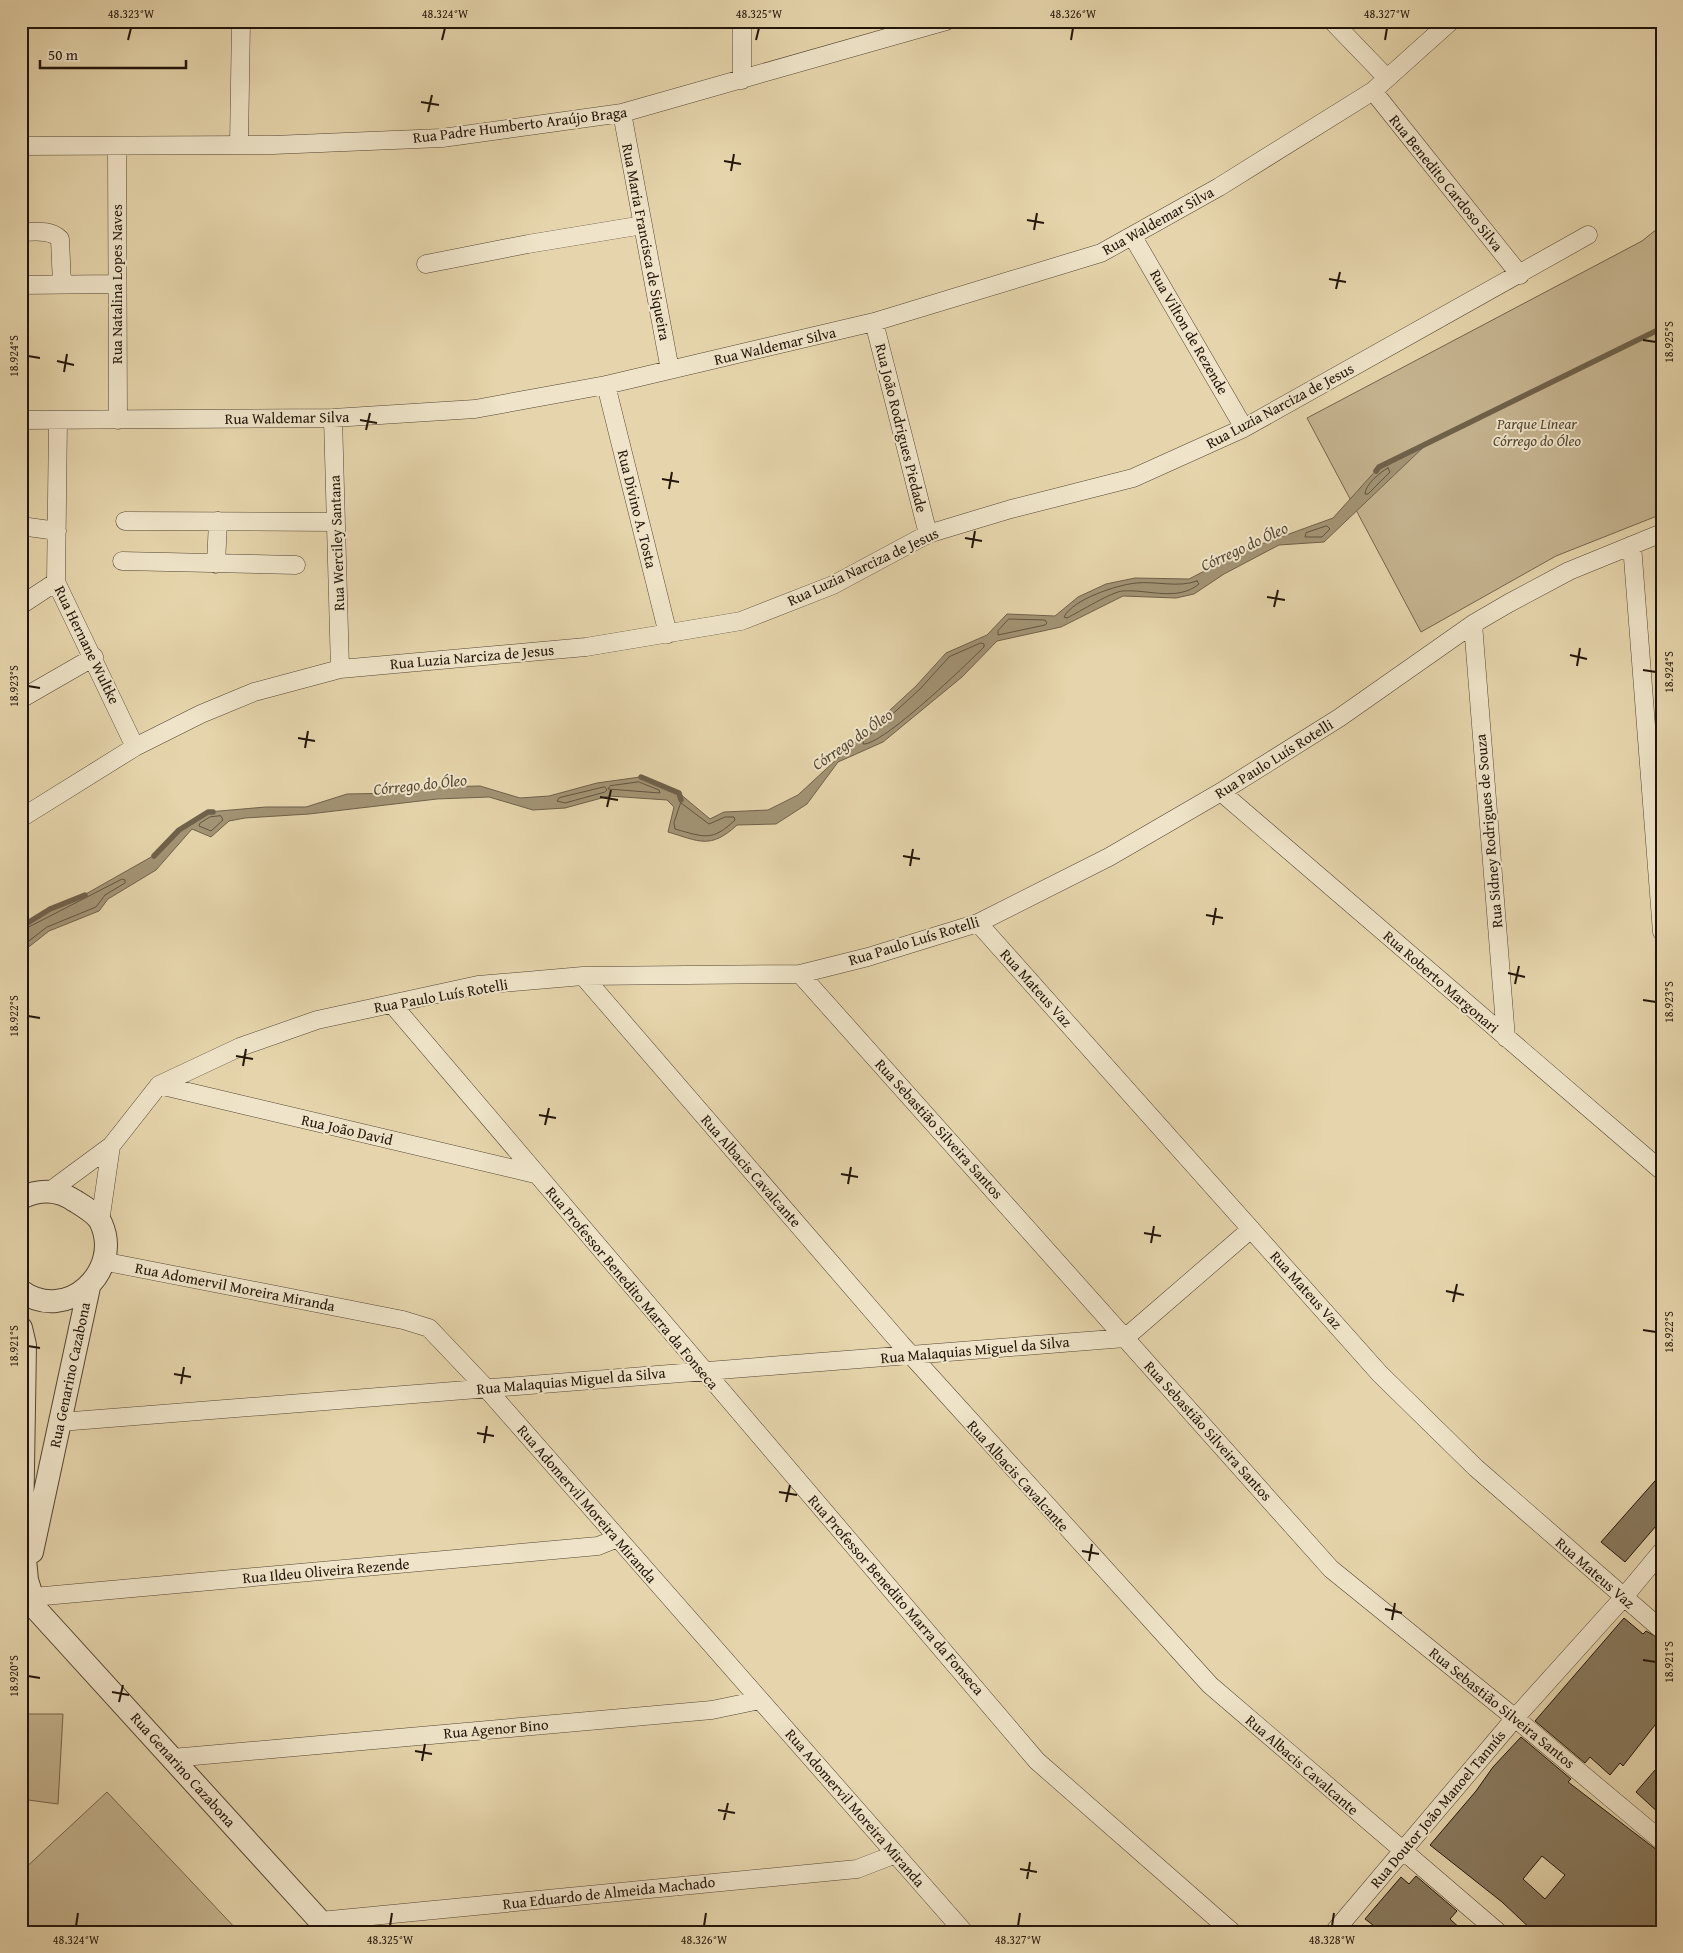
<svg xmlns="http://www.w3.org/2000/svg" width="1683" height="1953" font-family="'Gentium Book Plus',serif">
	<style>
		.green { fill: #c5b490; stroke: #74644d }
		.water { fill: #a39475; stroke: #6f614a }
		.lines { fill: none; stroke-linecap: round; stroke-linejoin: round }
		.shore { stroke: #625440; stroke-width: 1 }
		.stream { stroke: #6f614a; stroke-width: 5.5 }
		.building { fill: #88795e; stroke: #22150a; fill-rule: evenodd }
		.minor-casing { stroke: #534532; stroke-width: 19 }
		.tertiary-casing { stroke: #534532; stroke-width: 24 }
		.minor { stroke: #efe4c9; stroke-width: 18 }
		.tertiary { stroke: #efe4c9; stroke-width: 22 }
		.ticks { fill: none; stroke: #22150a; stroke-width: 2 }
		.labels { text-anchor: middle; stroke-width: 4; stroke-linejoin: round; paint-order: stroke }
		.street-label { font-size: 15px; fill: #22150a; stroke: #efe4c9 }
		.park-label { font-size: 15px; font-style: italic; fill: #534532; stroke: #efe4c9 }
		.water-label { font-size: 16px; font-style: italic; fill: #564835; stroke: #efe4c9 }
		.neatline { fill: none; stroke: #22150a; stroke-width: 2 }
		.ticks-label { font-size: 12px; text-anchor: middle; fill: #22150a }
	</style>
	<rect width="100%" height="100%" fill="#e6d5ac"/>
	<filter id="stains"><feTurbulence type="fractalNoise" baseFrequency=".004" numOctaves="4"/><feColorMatrix values="0 0 0 0 .2 0 0 0 0 .09 0 0 0 0 .02 0 0 0 .5 -.17"/></filter>
	<radialGradient id="worn" r=".72"><stop offset=".6" stop-color="#630" stop-opacity="0"/><stop offset="1" stop-color="#630" stop-opacity=".3"/></radialGradient>
	<path class="green" d="M1662,225v289l-106,42 -135,76 -114,-214 335,-177z
		M21,1714h42l-5,90 -37,-5z
		M107,1792l132,140h-218v-60z"/>
	<path class="water" d="M1431,440l-107,102 -45,3 -55,29 -30,20 -18,4 -53,-2 -62,31 -64,14 -35,36 -79,65 -45,20 -31,42 -31,20 -39,1c-27,25 -38,16 -69,7l6,-25 -7,-7 -58,-4 -44,12 -32,2 -44,-13 -52,2 -128,15 -64,4 -16,3 -18,16 -19,-8 -36,41 -48,29 -9,12 -50,20 -28,22v-26l29,-18 34,-14 76,-43 19,-22 29,-18 58,-5h40l41,-13 52,-1 38,-6 43,-1 40,12 29,-2 48,-13 43,-6 39,16 31,26 14,-7 44,-2 30,-15 118,-109 30,-33 41,-18 20,-21 48,2 23,-19 28,-13 29,-6 54,1 56,-29 88,-32 46,-51z"/>
	<g class="lines">
		<path class="shore" d="M1388,468l2,4 -22,22h-3c0,-9 15,-22 23,-26z
			M1327,526l3,3 -8,8h-17l1,-4z
			M1197,581l2,3c-22,18 -51,5 -76,7 -10,0 -44,21 -56,27l-3,-1c9,-18 53,-32 72,-34 20,-2 42,5 61,-2z
			M1009,619l36,1 2,3 -2,2 -47,10v-4z
			M981,643l3,1v3c-17,17 -102,99 -121,97l1,-4 56,-51 29,-32z
			M639,782l20,8 1,3 -52,-4 2,-3z
			M605,787l2,3 -2,2 -40,11 -8,-2 2,-3z
			M681,803l28,21 16,-7h9l1,3c-23,22 -31,17 -60,9l-1,-6z
			M221,816l2,4 -12,11 -12,-5 1,-3 10,-6z
			M21,931l101,-52 3,1v3l-20,12 -9,12 -49,20 -26,20"/>
		<path class="stream" d="M1376,471l3,-4 283,-139
			M641,777l38,16 2,7
			M154,856l25,-26 29,-18h5
			M21,927l29,-18 35,-14"/>
	</g>
	<path class="building" d="M1662,1473v46l-37,43 -24,-20z
		M1624,1618l19,16 3,-3 16,9v76l-39,50 -3,-3 -10,12 -20,-18 -5,6 -50,-42z
		M1521,1737l50,42 -3,3 94,72v78h-128l-32,-30 -72,-57 46,-54 17,-24zM1542,1856l23,19 -20,24 -22,-20z
		M1662,1762v54l-26,-24z
		M1416,1876l41,35 -7,8 14,13h-97l6,-7 -8,-6 36,-42 8,7z"/>
	<g class="lines">
		<g class="minor-casing">
			<path id="minor" d="M1332,21l54,56
				M742,80v-59
				M1373,91l147,184
				M622,113l48,257
				M239,145l2,-124
				M21,146l252,-1 169,-7 180,-25 324,-92
				M117,147l1,273
				M21,232c13,0 29,-3 39,7l2,45
				M1133,237l111,191
				M426,264l102,-20 115,-19
				M21,285l96,-1
				M874,322l54,212
				M606,385l62,249
				M333,418l7,251
				M21,420l312,-2 142,-9 131,-24 268,-63 227,-69 118,-66 154,-96 78,-70
				M58,420l-2,162 79,165
				M125,521l211,1
				M21,526l36,5
				M1632,545l30,387
				M122,561l174,4
				M216,564l2,-43
				M21,605l35,-23
				M1473,624l33,414
				M21,699l73,-42
				M1221,792l441,379
				M21,818l114,-71 66,-33 53,-22 86,-23 246,-22 155,-26 92,-36 95,-51 83,-25 122,-31 111,-50 344,-193
				M978,923l402,451 96,94 186,162
				M800,974l531,595 184,149 147,123
				M583,976l318,368 309,341 288,247
				M392,1004l645,757 195,171
				M159,1085l376,89
				M50,1191l61,-45 48,-61 81,-38 77,-27 161,-35 105,-9 217,-2 68,-17 110,-34 131,-66 112,-65 118,-74 134,-94 36,-21 60,-32 93,-38
				M100,1222l11,-76
				M102,1261l301,59 26,8 57,60 478,544
				M60,1422l1065,-84 126,-109
				M33,1597l565,-51 20,-8
				M172,1758l540,-48 48,-10
				M320,1921l537,-52 39,-15
				M1334,1932l181,-214 108,-120 39,-47"/>
		</g>
		<g class="tertiary-casing">
			<path id="tertiary" d="M21,1198c19,-9 36,-9 54,3 8,5 22,13 26,22 22,48 -34,101 -80,68
				M21,1328l4,17 -3,184 5,51 9,29 294,323
				M32,1552l57,-265"/>
		</g>
		<use href="#minor" class="minor"/>
		<use href="#tertiary" class="tertiary"/>
	</g>
	<path class="ticks" d="M128,40l3,-12M442,40l3,-12M756,40l3,-12M1071,40l2,-12M1385,40l2,-12M421,102l18,3M428,112l4,-17M724,161l17,3M731,171l3,-17M1027,220l17,3M1034,230l3,-17M1329,279l17,3M1336,289l4,-17M1643,340l13,2M28,356l12,2M57,361l17,4M64,372l3,-18M360,420l17,3M366,430l4,-17M662,479l17,3M669,489l3,-17M965,538l17,3M972,548l3,-17M1267,597l18,3M1274,607l4,-17M1570,655l17,4M1577,666l3,-18M1643,670l13,2M28,686l12,2M298,738l17,3M305,748l3,-17M600,797l18,3M607,807l4,-17M903,856l17,3M910,866l3,-17M1206,915l17,3M1213,925l3,-17M1508,973l17,4M1515,984l4,-18M1643,1000l13,2M28,1016l12,2M236,1056l17,3M243,1066l3,-17M539,1115l17,3M545,1125l4,-17M841,1174l17,3M848,1184l3,-17M1144,1233l17,3M1151,1243l3,-17M1446,1291l18,4M1453,1302l4,-18M1643,1330l13,2M28,1346l12,2M174,1374l17,3M181,1384l3,-17M477,1433l17,3M484,1443l3,-17M779,1492l18,3M786,1502l4,-17M1082,1551l17,3M1089,1561l3,-17M1385,1609l17,4M1392,1620l3,-17M1643,1660l13,2M28,1676l12,2M112,1692l17,3M119,1702l4,-17M415,1751l17,3M422,1761l3,-17M718,1810l17,3M724,1820l4,-17M1020,1869l17,3M1027,1879l3,-17M76,1926l2,-13M390,1926l2,-13M704,1926l2,-13M1018,1926l2,-13M1332,1926l2,-13"/>
	<g class="labels">
		<g class="street-label">
			<text transform="translate(520 125) rotate(-7)" y="5">Rua Padre Humberto Araújo Braga</text>
			<text transform="translate(1446 183) rotate(51)" y="5">Rua Benedito Cardoso Silva</text>
			<text transform="translate(1158 221) rotate(-29)" y="5">Rua Waldemar Silva</text>
			<text transform="translate(646 242) rotate(79)" y="5">Rua Maria Francisca de Siqueira</text>
			<text transform="translate(117 284) rotate(-90)" y="5">Rua Natalina Lopes Naves</text>
			<text transform="translate(1189 332) rotate(60)" y="5">Rua Vilton de Rezende</text>
			<text transform="translate(775 346) rotate(-13)" y="5">Rua Waldemar Silva</text>
			<text transform="translate(1280 406) rotate(-28)" y="5">Rua Luzia Narciza de Jesus</text>
			<text transform="translate(287 418) rotate(-1)" y="5">Rua Waldemar Silva</text>
			<text transform="translate(901 428) rotate(76)" y="5">Rua João Rodrigues Piedade</text>
			<text transform="translate(637 509) rotate(76)" y="5">Rua Divino A. Tosta</text>
			<text transform="translate(337 543) rotate(-92)" y="5">Rua Werciley Santana</text>
			<text transform="translate(863 567) rotate(-25)" y="5">Rua Luzia Narciza de Jesus</text>
			<text transform="translate(87 645) rotate(64)" y="5">Rua Hernane Wultke</text>
			<text transform="translate(472 657) rotate(-5)" y="5">Rua Luzia Narciza de Jesus</text>
			<text transform="translate(1274 759) rotate(-32)" y="5">Rua Paulo Luís Rotelli</text>
			<text transform="translate(1489 831) rotate(-95)" y="5">Rua Sidney Rodrigues de Souza</text>
			<text transform="translate(914 941) rotate(-17)" y="5">Rua Paulo Luís Rotelli</text>
			<text transform="translate(1441 982) rotate(41)" y="5">Rua Roberto Margonari</text>
			<text transform="translate(1036 988) rotate(48)" y="5">Rua Mateus Vaz</text>
			<text transform="translate(441 996) rotate(-10)" y="5">Rua Paulo Luís Rotelli</text>
			<text transform="translate(939 1129) rotate(48)" y="5">Rua Sebastião Silveira Santos</text>
			<text transform="translate(347 1130) rotate(13)" y="5">Rua João David</text>
			<text transform="translate(751 1171) rotate(49)" y="5">Rua Albacis Cavalcante</text>
			<text transform="translate(235 1287) rotate(11)" y="5">Rua Adomervil Moreira Miranda</text>
			<text transform="translate(632 1288) rotate(50)" y="5">Rua Professor Benedito Marra da Fonseca</text>
			<text transform="translate(1306 1290) rotate(48)" y="5">Rua Mateus Vaz</text>
			<text transform="translate(975 1350) rotate(-5)" y="5">Rua Malaquias Miguel da Silva</text>
			<text transform="translate(70 1375) rotate(-78)" y="5">Rua Genarino Cazabona</text>
			<text transform="translate(571 1381) rotate(-5)" y="5">Rua Malaquias Miguel da Silva</text>
			<text transform="translate(1208 1431) rotate(48)" y="5">Rua Sebastião Silveira Santos</text>
			<text transform="translate(1018 1476) rotate(48)" y="5">Rua Albacis Cavalcante</text>
			<text transform="translate(587 1504) rotate(49)" y="5">Rua Adomervil Moreira Miranda</text>
			<text transform="translate(326 1571) rotate(-5)" y="5">Rua Ildeu Oliveira Rezende</text>
			<text transform="translate(1595 1573) rotate(41)" y="5">Rua Mateus Vaz</text>
			<text transform="translate(896 1595) rotate(49)" y="5">Rua Professor Benedito Marra da Fonseca</text>
			<text transform="translate(1502 1708) rotate(39)" y="5">Rua Sebastião Silveira Santos</text>
			<text transform="translate(496 1729) rotate(-5)" y="5">Rua Agenor Bino</text>
			<text transform="translate(1302 1765) rotate(41)" y="5">Rua Albacis Cavalcante</text>
			<text transform="translate(183 1770) rotate(48)" y="5">Rua Genarino Cazabona</text>
			<text transform="translate(855 1808) rotate(49)" y="5">Rua Adomervil Moreira Miranda</text>
			<text transform="translate(1438 1809) rotate(-50)" y="5">Rua Doutor João Manoel Tannús</text>
			<text transform="translate(609 1893) rotate(-6)" y="5">Rua Eduardo de Almeida Machado</text>
		</g>
		<g class="park-label">
			<text x="1537" y="429">Parque Linear<tspan x="1537" dy="17">Córrego do Óleo</tspan></text>
		</g>
		<g class="water-label">
			<text transform="translate(1244 546) rotate(-25)" y="6">Córrego do Óleo</text>
			<text transform="translate(852 739) rotate(-35)" y="6">Córrego do Óleo</text>
			<text transform="translate(420 784) rotate(-6)" y="6">Córrego do Óleo</text>
		</g>
	</g>
	<rect width="1683" height="1953" fill="none" stroke="#e6d5ac" stroke-width="55"/>
	<path d="M40 60v8h146v-8" fill="none" stroke="#22150a" stroke-width="2.5"/>
	<text x="48" y="60" font-size="15" fill="#22150a" stroke="#efe4c9" stroke-width="4" paint-order="stroke">50 m</text>
	<rect x="28" y="28" width="1628" height="1898" class="neatline"/>
	<g class="ticks-label">
		<text x="131" y="18">48.323°W</text>
		<text x="445" y="18">48.324°W</text>
		<text x="759" y="18">48.325°W</text>
		<text x="1073" y="18">48.326°W</text>
		<text x="1387" y="18">48.327°W</text>
		<text transform="translate(1669 342) rotate(-90)" y="4">18.925°S</text>
		<text transform="translate(14 356) rotate(-90)" y="4">18.924°S</text>
		<text transform="translate(1669 672) rotate(-90)" y="4">18.924°S</text>
		<text transform="translate(14 686) rotate(-90)" y="4">18.923°S</text>
		<text transform="translate(1669 1002) rotate(-90)" y="4">18.923°S</text>
		<text transform="translate(14 1016) rotate(-90)" y="4">18.922°S</text>
		<text transform="translate(1669 1332) rotate(-90)" y="4">18.922°S</text>
		<text transform="translate(14 1346) rotate(-90)" y="4">18.921°S</text>
		<text transform="translate(1669 1662) rotate(-90)" y="4">18.921°S</text>
		<text transform="translate(14 1676) rotate(-90)" y="4">18.920°S</text>
		<text x="76" y="1944">48.324°W</text>
		<text x="390" y="1944">48.325°W</text>
		<text x="704" y="1944">48.326°W</text>
		<text x="1018" y="1944">48.327°W</text>
		<text x="1332" y="1944">48.328°W</text>
	</g>
	<rect width="100%" height="100%" filter="url(#stains)"/>
	<rect width="100%" height="100%" fill="url(#worn)"/>
</svg>
